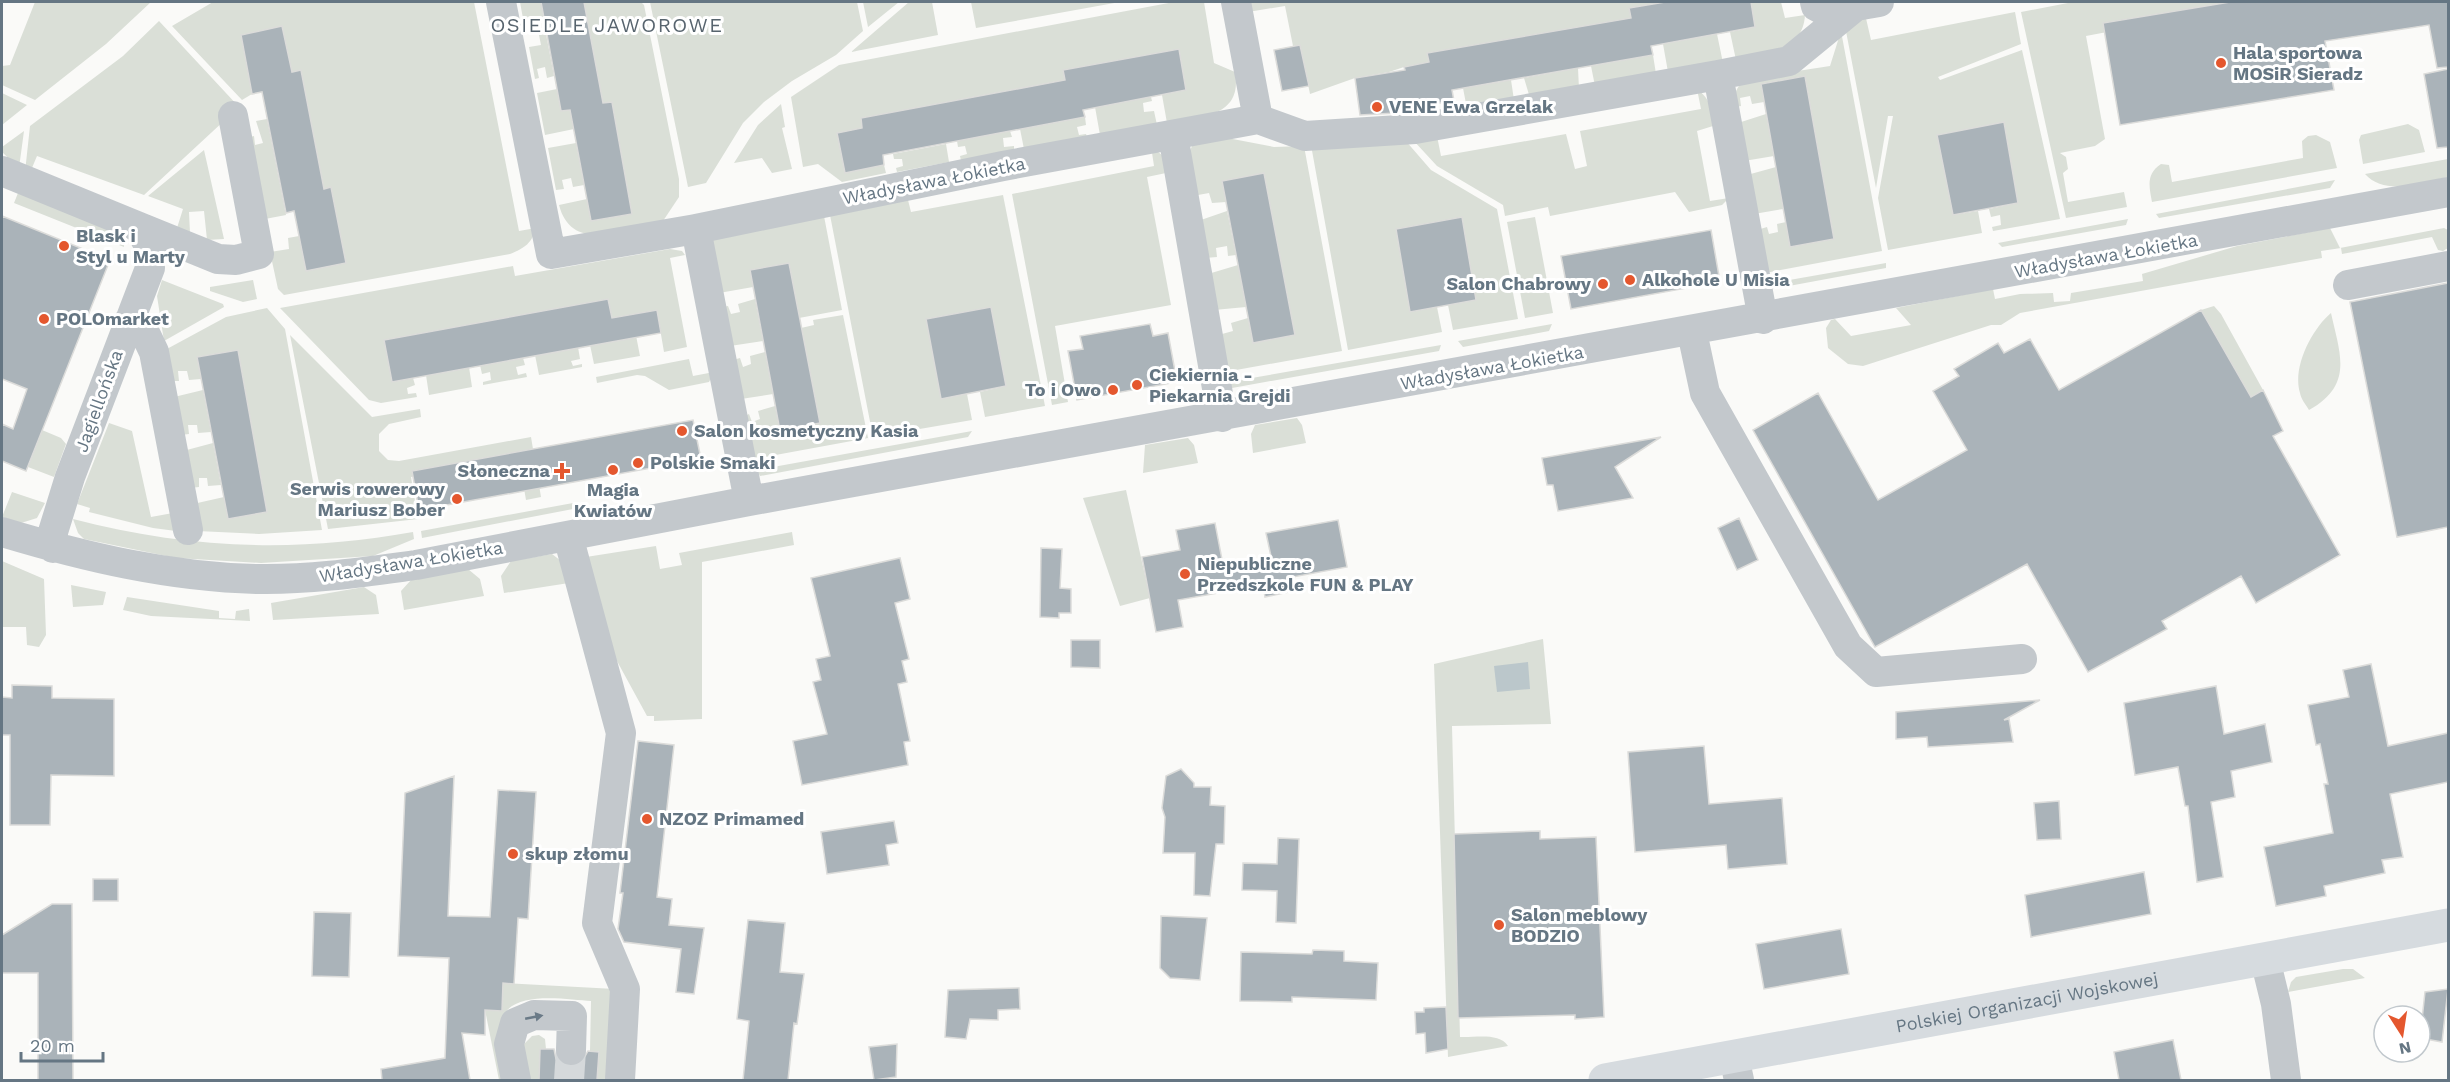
<svg xmlns="http://www.w3.org/2000/svg" width="2450" height="1082" font-family="'Work Sans',sans-serif">
	<style>
		.green { fill: #dadfd7 }
		.water { fill: #bbc7cb }
		.building { fill: #aab3b9; stroke: #dcdcda; stroke-width: 1.5 }
		.lines { fill: none; stroke-linecap: round; stroke-linejoin: round }
		.minor-tunnel { stroke: #d5d9db; stroke-width: 30; stroke-dasharray: 30 15; stroke-linecap: butt }
		.minor { stroke: #c3c8cc; stroke-width: 30 }
		.major { stroke: #d6dbdf; stroke-width: 33 }
		.oneway { fill: #6a7a87 }
		.poi-dot { fill: #e4572e; stroke: #fff; stroke-width: 2 }
		.labels { text-anchor: middle; stroke-width: 6; stroke-linejoin: round; paint-order: stroke }
		.poi-label { font-size: 18px; font-weight: bold; fill: #657683; stroke: #fff; text-anchor: start }
		.street-label { font-size: 18px; fill: #657683; stroke: #fff }
		.neighbourhood-label { font-size: 20px; letter-spacing: 1.5px; fill: #57646e; stroke: #fff }
	</style>
	<rect width="100%" height="100%" fill="#fafaf8"/>
	<path class="green" d="M35,2h116l-45,42 -71,56 -33,-15v-19l8,-1z
		M213,2h261l45,229 17,-3c-4,15 -11,20 -26,26l-226,41 -6,-6 -8,-37 19,-3 -1,-11 11,-2 7,35 40,-9 -15,-74 -17,4 -2,-6 11,-3 -22,-113 -19,4v-48l-41,9 11,59 -10,6 -70,-74z
		M520,2h21l3,18 -20,4z
		M584,2h57l3,3 35,174v18l-16,24c-37,8 -91,34 -104,-16l28,-6 4,22 41,-8 -20,-111 -9,1z
		M650,2h207l6,29 -27,24 -44,26 -28,21 -21,21 -37,60 -18,4z
		M863,2h36l-31,25z
		M909,2h23l6,33 -87,17z
		M971,2h149l-144,26z
		M1174,2h30l10,61 21,9c8,46 -35,44 -68,51l-5,-28 24,-6 -7,-40 -116,21 4,21 -9,-10 -197,37 3,20 -5,1 -2,-10 -20,4 8,39 39,-7 2,8 -44,9 -24,-18 -15,3 -12,-70 48,-32z
		M1246,2h419l-35,6 3,20 -206,25 4,19 -27,-5 -15,5 -34,6 -45,16 -10,-49 -7,1 -8,-40 -37,6z
		M1751,2h30l4,16 20,-3c-2,37 -40,39 -69,45l-6,-28 25,-5z
		M2073,2h157l-126,21 3,9 -21,4 19,103 -10,7 -35,7 6,4 2,12 -5,4 5,29 56,-10 3,15 -61,11 -45,-206z
		M2015,12l6,32 -83,33 2,3 82,-30 38,169 -67,12 -1,-4 9,-2 -1,-10 -9,2 -2,-8 28,-6 -14,-81 -66,13 16,80 25,-4 4,22 -94,17 -10,-52 15,-82h-5l-12,72 -31,-162 20,-12 6,26z
		M159,21l80,86 -95,88 -107,-39 -8,19 -4,-3 5,-46 93,-70z
		M1841,31l41,220 -117,22 -8,-43 10,-3 2,7 9,-2 -1,-8 9,-2 48,16 -29,-161 -41,25 -12,2 -2,-8 -10,2 1,8 -5,1c-2,-13 -1,-19 10,-28l84,-13z
		M546,34l8,42 -7,2 -2,-11 -8,2 2,9 -4,1 -6,-32 12,-2 -2,-10z
		M1717,34l6,29 -55,9 -5,-28z
		M1653,55l3,19 -61,12 -4,-20z
		M1578,68l1,21 -49,9 -6,-20z
		M1511,80l3,20 -47,9 -4,-21z
		M557,89l4,22 9,-1 4,19 -29,6 -8,-42z
		M1697,89c14,11 15,20 16,37l-16,5 13,70 19,-3 -7,7 -33,7 -14,-20 -125,24 -2,-9 -43,9 -2,-11 -66,-39 -24,-26 24,-4 4,20 125,-22 9,35 12,-3 -7,-35 121,-22z
		M2,93l25,12 -25,20z
		M1151,97l1,4 -9,2 1,9 10,-1 3,14 -57,10 -5,-28z
		M781,104l4,23 -3,1 10,41 -20,4 -10,-15 -28,5 24,-38z
		M1766,114l8,42 -30,5 -6,-38z
		M1085,117l1,8 -9,2 2,8 7,-1 1,3 -63,12 -4,-20z
		M267,119l19,96 -21,4 -15,-82 4,-1 1,9 8,-2 -7,-22z
		M2408,124l11,6 6,22 -62,12 -4,-24 2,-5z
		M24,131l-5,37 -17,-16v-5z
		M1010,131l2,6 -9,1 1,9 10,-1v5l-53,10 -1,-5 7,-2 -2,-8 -7,1 -1,-6z
		M2316,135l14,7 7,26 -185,34c-3,-16 -6,-28 9,-38l8,1 3,17 131,-24 -1,-17 6,-5z
		M1217,136l57,11 30,-1 38,205 -117,21 -3,-38 11,-3 -2,-8 17,-5 5,25 42,-8 -31,-162 -42,8 4,21 -14,1 -3,-10 -11,2 -10,-39 4,-10z
		M1405,140l26,30 66,39 21,110 -65,11 -5,-25 28,-5 -15,-82 -65,11 14,83 27,-5 5,25 -94,18 -37,-205z
		M576,143l8,42 -11,2 -2,-9 -9,2 2,9 -8,1 -8,-42z
		M946,144l3,18 -52,10 -1,-4 7,-2 -1,-7h-8l-1,-5z
		M1151,146l12,10 3,17 -19,4 24,128 -116,21 13,76 -16,3 -40,-211 142,-28z
		M204,150l20,89 -17,1 -3,-29 -15,1 1,21 -13,-5 6,-19 -35,-13z
		M2448,159v18c-26,5 -62,20 -83,-3z
		M1776,167l7,42 -29,5 -7,-39z
		M2335,180l-5,8 -171,30 -3,-4z
		M18,193l105,41 1,13 -110,-44z
		M1003,195l42,211 -60,11 -5,-25 26,-6 -15,-79 -65,13 16,79 25,-5 5,26 -99,17 -43,-222 78,-15 3,12z
		M1227,211l9,44 -8,1 -1,-10 -11,2 1,9 -12,1 -7,-37z
		M824,216l18,94 -43,8 -10,-55 -39,7 3,17 -34,6 -7,-50 2,-5z
		M1535,217l18,96 -28,5 -18,-96z
		M2128,219l-2,6 -124,22 -4,-4z
		M2330,228l10,20 104,-20 4,2v18l-5,3 -5,-1 -6,-13 -90,17 -1,-6 -20,3 1,7 -302,55 -19,12h-10l-128,41 -15,-2 -20,-16 -2,-20 5,-8 4,-1 16,17 60,-11 -15,-17 97,-19 2,10 25,-5 33,-1 1,9 16,-1 1,-8 72,-12 -1,-7 95,-28z
		M670,249l12,2 3,4 -15,3 17,89 -23,5 -7,-41 -25,4 8,41 -46,8 -4,-19 26,-5 -8,-41 -224,41 8,41 21,-3 2,7 -8,3 1,6 8,-1 1,4 -36,6 -12,-3 -89,-92 233,-42 2,10z
		M1886,263v5l-114,21 -5,-5z
		M1238,265l8,42 -32,3 -6,-36z
		M162,280l61,24 1,3 -60,34 -7,-45z
		M253,280l4,19 -14,3 -33,-11v-4z
		M755,299l8,42 -33,5 -8,-39 6,-1 3,8 9,-2 -2,-8z
		M2214,306l7,8 42,76 -12,7 -50,-87z
		M267,308l18,21 37,201 -63,4 -62,-3 -4,-27 31,-7 4,22 39,-8 -29,-161 -41,7 4,22 -12,1 -2,-9h-9l1,10h-8l-6,-31 61,-33z
		M2331,313c9,41 23,72 -22,97 -3,-5 -8,-11 -9,-17 -8,-26 12,-64 31,-80z
		M843,315l25,123 -114,21 -9,-43 4,-2 3,8 8,-3 -2,-8 17,-5 5,25 39,-8 -18,-95 13,-3 -1,-5z
		M1552,324l-3,7 -86,16 -5,-6z
		M290,335l82,82 48,-8 1,8 -32,7 -10,10v17l9,9 11,1 132,-24 10,60 -15,3 -7,-41 -108,18 7,42 -90,10z
		M1441,345l-2,6 -207,37 -3,-6z
		M578,347l2,12 -9,2 2,5 9,-2v3l-43,8 -4,-20z
		M765,352l8,42 -32,5 -8,-39 7,-2 3,9 8,-3 -1,-8z
		M523,358l2,7 -9,2 2,8 8,-2 1,4 -44,8v-3l8,-2 -1,-8 -8,2 -2,-9z
		M689,359l4,17 21,-4 -5,10 -40,8 -24,-14 -8,-1 -40,8 -1,-6z
		M469,367l3,20 -43,8 -3,-20z
		M203,390l8,42 -13,1 -1,-8h-9l1,9 -8,1 -7,-38z
		M1297,418l5,7 4,18 -53,10 -2,-19 4,-9z
		M109,423l23,8 19,86 22,-4 3,18 -23,-3 -64,-16 1,-4 -13,-4z
		M42,430l19,8 5,6 -12,33 -26,-10z
		M972,431l-4,6 -208,39 -3,-6z
		M1188,438l6,7 4,18 -55,10 2,-28z
		M213,443l8,42 -13,1 -1,-8h-8v9l-9,1 -7,-37z
		M1126,490l24,108 -30,8 -37,-108z
		M12,492l33,11 -8,15 -16,5 -19,-6z
		M573,503v6l-151,29 -1,-7z
		M73,519c115,30 223,34 340,13l1,7 -41,17 -112,7 -85,-5 -92,-19 -6,-6z
		M792,532l2,13 -92,17v157l-48,2v-5h-7l-47,-86 -14,-73 70,-11 4,23 22,-4 -3,-12z
		M552,554l13,10 4,19 -65,10 -3,-17 10,-15z
		M2,561l42,18 2,56 -7,12 -12,-2 -1,-18h-24z
		M468,569l12,10 4,17 -80,14 -3,-19 10,-11z
		M71,585l35,7 -3,13 -30,2z
		M364,587l12,8 3,19 -106,6 -2,-17z
		M127,597l92,14v7l16,1 1,-8 13,-2 1,12 -99,-5 -28,-6z
		M1543,639l8,85 -99,2 8,311c14,1 39,-5 48,9l-60,11 -14,-393z
		M2343,969h10l12,9 -77,14 3,-10 5,-5z
		M503,983l112,6 -4,91h-14l2,-29h-9l1,-50c-23,-1 -81,-12 -89,19 -3,14 3,45 4,60h-7l-14,-70h17z
		M539,1035l6,4 1,10h-6l-1,30h-13l-4,-33 10,-10z"/>
	<path class="water" d="M1528,662l2,27 -33,3 -3,-26z"/>
	<path class="building" d="M541,2h43l19,101 9,-1 20,112 -41,7 -21,-111 -9,1z
		M1665,2h86l4,25 -104,19 2,9 -201,35 2,11 -59,9 1,3 -36,2 -5,-37 50,-8 -1,-3 25,-5 -2,-9 204,-35 -2,-10z
		M2230,2h218v65l-11,1 -8,-43 -104,16 9,49 -214,35 -17,-102z
		M282,26l10,46 9,-2 23,119 7,-2 15,76 -40,8 -12,-60 -8,2 -24,-121 -10,2 -11,-59z
		M1300,45l9,41 -27,5 -8,-41z
		M1179,49l7,41 -103,20 2,7 -202,38 1,10 -39,8 -8,-40 25,-5 -1,-10 204,-38 -2,-10z
		M2448,69v78l-11,1 -13,-74z
		M1805,76l29,163 -44,8 -29,-163z
		M2004,122l14,81 -65,12 -16,-80z
		M1264,173l31,162 -42,8 -31,-162z
		M2,216l108,44 -84,211 -24,-10v-37l11,5 14,-40 -25,-10z
		M1462,217l14,83 -66,12 -14,-83z
		M1711,230l9,52 -149,27 -10,-53z
		M789,263l31,160 -40,8 -30,-161z
		M2448,283v244l-51,10 -47,-235z
		M608,299l4,19 45,-8 4,23 -269,49 -8,-42z
		M991,307l15,79 -65,13 -15,-80z
		M2201,310l50,87 12,-7 20,41 -10,5 67,119 -84,48 -15,-27 -79,45 5,8 -79,43 -61,-108 -152,83 -122,-217 65,-37 60,107 89,-50 -34,-59 26,-15 -5,-7 44,-26 6,10 26,-14 29,51z
		M1150,324l3,12 15,-3 9,49 -100,18 -9,-49 15,-2 -3,-13z
		M238,350l29,162 -39,7 -31,-162z
		M693,420l8,39 -282,51 -7,-39z
		M1661,437l-46,30 18,31 -75,13 -5,-26h-6l-5,-27z
		M1739,518l19,42 -21,10 -19,-42z
		M1338,520l9,47 -60,11 2,14 -24,5 -2,-12 -85,15 5,27 -27,5 -14,-75 38,-7 -4,-20 39,-7 9,47 48,-9 -6,-28z
		M1041,548l21,1 -2,39 11,1v24h-12v5l-19,-1z
		M900,558l10,41 -15,4 14,56 -7,2 5,21 -9,2 12,57 -6,1 4,23 -106,20 -9,-44 34,-7 -14,-52 8,-2 -5,-21 14,-3 -19,-78z
		M1071,640h29v28l-29,-1z
		M2371,664l17,82 60,-13v49l-58,12 13,63 -21,3 3,13 -61,13 2,10 -50,10 -12,-59 69,-14 -9,-49h4l-8,-40 -4,1 -8,-40 41,-8 -6,-27z
		M12,685l40,1v12l62,1v77l-63,-1 -1,50h-40v-90h-8v-38l10,1z
		M2216,686l8,48 41,-10 7,38 -41,9 4,26 -24,5 12,75 -26,5 -9,-76h-3l-7,-39 -43,8 -11,-72z
		M2040,700l-36,20 5,-1 4,23 -85,5 -1,-10 -31,2v-27z
		M638,741l36,4 -17,152 15,2 -3,26 35,3 -10,66 -18,-2 5,-43 -57,-7 -6,-13 5,-36h-3z
		M1704,746l5,58 73,-6 5,66 -59,5 -2,-24 -91,7 -7,-100z
		M1181,769l13,14v4h17l-1,18 15,1 -1,38h-8l-6,52 -16,-1 1,-42h-32l2,-36 -3,-9 4,-32z
		M454,776l-6,140 42,1 8,-127 38,2 -8,127 -10,-1 -4,66 -11,-1 -1,28 -17,-1v25l-23,-2 8,47h-88l-1,-11 64,-11 4,-100 -51,-2 7,-163z
		M2059,801l2,38 -24,1 -3,-37z
		M894,821l4,22 -12,2 3,20 -62,9 -6,-42z
		M1540,831v8l56,-2 8,180 -29,2v-4l-117,3 -4,-184z
		M1278,838l21,1 -3,84 -20,-1 1,-31 -35,-1 1,-27 34,1z
		M2144,872l7,42 -120,23 -6,-42z
		M93,879h25v22h-25z
		M52,904h20l1,176h-35v-107h-36v-38z
		M314,912l37,1 -2,64 -37,-1z
		M1161,916l46,2 -7,62 -30,-2 -10,-10z
		M748,920l37,3 -5,49 24,2 -7,50 -3,-1 -6,57h-45l6,-59 -12,-2z
		M1841,929l8,45 -85,15 -8,-45z
		M1313,950l31,1v10l34,2 -2,37 -84,-3v5l-52,-1 1,-49 71,2z
		M1019,988l1,21 -22,1v10l-28,-1 -4,20 -21,-2 3,-47z
		M2448,989l-6,53 -22,-4 5,-46z
		M1446,1007l2,42 -22,4 -1,-20 -9,1 -1,-22h9v-4z
		M2173,1040l8,40h-62l-5,-28z
		M897,1044l-1,33 -22,3 -5,-33z
		M540,1049h14l2,10 14,8 10,-2 8,-14 11,1 -2,28h-58z"/>
	<g class="lines">
		<path class="minor-tunnel" d="M569,1080l2,-30"/>
		<path class="minor" d="M501,2l50,252 145,-25
			M1236,2l22,117
			M1815,2l1,4 24,13
			M1718,75l45,244
			M1173,135l49,282
			M2,171l137,56 9,17 2,24 -80,209 -17,55v16
			M139,227l79,32 18,1 23,-6 -26,-138
			M2348,285l100,-19
			M129,321l15,10 10,21 34,178
			M1692,332l13,61 143,253 28,26 146,-13
			M749,501l-53,-272 307,-63 255,-47 47,17 110,-7 303,-54 71,-14 67,-55 23,-4
			M2,532c83,25 168,45 255,47 54,1 107,-7 159,-14l333,-64 1699,-309
			M568,536l53,197 -24,190 28,66 -5,91
			M2265,959l11,45 10,76
			M1734,1057l5,23
			M516,1080l-7,-36 6,-21 19,-8 38,1 -1,34"/>
		<path class="major" id="s1" d="M1605,1080l843,-155"/>
	</g>
	<defs><path id="oneway-solid" d="M-6-.8H1V-3.2L6.5 0L1 3.2V.8H-6Z" transform="scale(1.5)"/></defs>
	<use class="oneway" href="#oneway-solid" transform="translate(534 1017) rotate(-11)"/>
	<g class="poi-dot">
		<circle cx="2221" cy="63" r="6"/>
		<circle cx="1377" cy="107" r="6"/>
		<circle cx="64" cy="246" r="6"/>
		<circle cx="1630" cy="280" r="6"/>
		<circle cx="1603" cy="284" r="6"/>
		<circle cx="44" cy="319" r="6"/>
		<circle cx="1137" cy="385" r="6"/>
		<circle cx="1113" cy="390" r="6"/>
		<circle cx="682" cy="431" r="6"/>
		<circle cx="638" cy="463" r="6"/>
		<circle cx="613" cy="470" r="6"/>
		<path d="M559 462h6v6h6v6h-6v6h-6v-6h-6v-6h6z"/>
		<circle cx="457" cy="499" r="6"/>
		<circle cx="1185" cy="574" r="6"/>
		<circle cx="647" cy="819" r="6"/>
		<circle cx="513" cy="854" r="6"/>
		<circle cx="1499" cy="925" r="6"/>
	</g>
	<g class="labels">
		<g class="poi-label">
			<text x="2233" y="59">Hala sportowa<tspan x="2233" dy="21">MOSiR Sieradz</tspan></text>
			<text x="1389" y="113">VENE Ewa Grzelak</text>
			<text x="76" y="242">Blask i<tspan x="76" dy="21">Styl u Marty</tspan></text>
			<text x="1642" y="286">Alkohole U Misia</text>
			<text x="1591" y="290" text-anchor="end">Salon Chabrowy</text>
			<text x="56" y="325">POLOmarket</text>
			<text x="1149" y="381">Ciekiernia -<tspan x="1149" dy="21">Piekarnia Grejdi</tspan></text>
			<text x="1101" y="396" text-anchor="end">To i Owo</text>
			<text x="694" y="437">Salon kosmetyczny Kasia</text>
			<text x="650" y="469">Polskie Smaki</text>
			<text x="550" y="477" text-anchor="end">Słoneczna</text>
			<text x="445" y="495" text-anchor="end">Serwis rowerowy<tspan x="445" dy="21">Mariusz Bober</tspan></text>
			<text x="613" y="496" text-anchor="middle">Magia<tspan x="613" dy="21">Kwiatów</tspan></text>
			<text x="1197" y="570">Niepubliczne<tspan x="1197" dy="21">Przedszkole FUN &amp; PLAY</tspan></text>
			<text x="659" y="825">NZOZ Primamed</text>
			<text x="525" y="860">skup złomu</text>
			<text x="1511" y="921">Salon meblowy<tspan x="1511" dy="21">BODZIO</tspan></text>
		</g>
		<g class="street-label">
			<text transform="translate(934 181) rotate(-11)" y="6">Władysława Łokietka</text>
			<text transform="translate(2106 256) rotate(-10)" y="6">Władysława Łokietka</text>
			<text transform="translate(1492 368) rotate(-10)" y="6">Władysława Łokietka</text>
			<text transform="translate(99 401) rotate(-70)" y="6">Jagiellońska</text>
			<text transform="translate(411 562) rotate(-9)" y="6">Władysława Łokietka</text>
			<text dy="6" stroke="none"><textPath href="#s1" startOffset="429">Polskiej Organizacji Wojskowej</textPath></text>
		</g>
		<g class="neighbourhood-label">
			<text x="607" y="32">OSIEDLE JAWOROWE</text>
		</g>
	</g>
	<rect width="2450" height="1082" fill="none" stroke="#657683" stroke-width="6"/>
	<g transform="translate(2402 1034) rotate(168)"><circle r="28" fill="#ffffff" stroke="#c1c8cd" stroke-width="1.5"/>
	<path d="M0-4.5L10 22L0 15L-10 22Z" fill="#e4572e"/>
	<text y="-9" font-size="16" font-weight="bold" text-anchor="middle" fill="#657683">N</text>
	</g>
	<path d="M21 1052v9h82v-9" fill="none" stroke="#657683" stroke-width="3"/>
	<text x="30" y="1052" font-size="18" fill="#657683" stroke="#ffffff" stroke-width="4.5" paint-order="stroke">20 m</text>
</svg>
